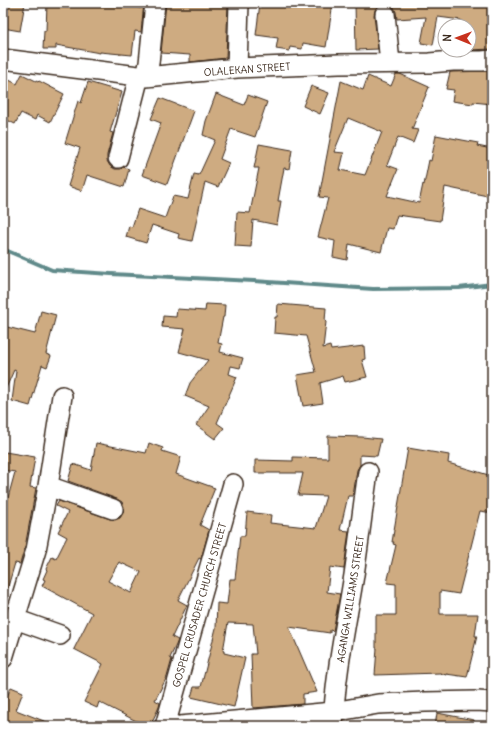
<svg xmlns="http://www.w3.org/2000/svg" width="495" height="729" font-family="Delius,sans-serif">
	<style>
		.lines { fill: none; stroke-linecap: round; stroke-linejoin: round }
		.stream { stroke: #608a8a; stroke-width: 4 }
		.building { fill: #ceab81; stroke: #3b2a1e; fill-rule: evenodd }
		.minor-casing { stroke: #3b2a1e; stroke-width: 22 }
		.minor { stroke: #fff; stroke-width: 19 }
		.labels { text-anchor: middle; stroke-width: 3; stroke-linejoin: round; paint-order: stroke }
		.street-label { font-size: 10px; fill: #3b2a1e; stroke: #fff }
	</style>
	<rect width="100%" height="100%" fill="#fff"/>
	<filter id="ink" filterUnits="userSpaceOnUse"><feTurbulence type="fractalNoise" baseFrequency=".025" numOctaves="2"/><feDisplacementMap in="SourceGraphic" scale="8" xChannelSelector="R" yChannelSelector="G"/><feConvolveMatrix kernelMatrix="1 2 1 2 8 2 1 2 1" color-interpolation-filters="sRGB"/></filter>
	<g filter="url(#ink)">
		<g class="lines">
			<path class="stream" d="M3,249l49,21 59,4 143,7 119,8 86,-1 33,-4"/>
		</g>
		<path class="building" d="M3,3h22l-5,28 -17,-3z
			M47,3h60l-1,1 35,4 1,-5h2l-3,29 -6,-1 -3,24 -32,-3v1l-44,-8v4h-13l1,-18h2z
			M166,3h62l-2,55 -36,4v-7l-29,-2z
			M260,3h73l-7,44 -23,-4 -1,6 -12,-2 -1,4 -13,-2 2,-11 -22,-3z
			M355,3h135v35h2v11l-23,1v-24h-8v-6l-23,-3 -5,28 -12,-2 5,-26 -29,2 -1,-7 -2,-5 -5,-3 -5,-1 -6,2 -3,5 -1,5 4,34 -22,1z
			M492,71v33l-19,-2v2l-21,-3 2,-11 -8,-1 4,-17z
			M22,74l16,8 1,-1 25,13 -14,28 -13,-7 -2,5 -14,-7 -6,11 -12,-6v-41l14,7z
			M396,74h4l29,13 -17,42 6,1 -5,13 -15,-6 -11,28 11,4 -11,27 32,7 4,-19 1,1 5,-25 2,1 5,-26 42,8 -1,3 15,3v48l-47,-10 -5,34 -43,-6 -4,14 -6,-1 -6,24 -32,-8 -2,16 -14,-3 2,-16 -17,-4 10,-39 -9,-1 22,-116 22,9 5,-14 23,10zM348,118l34,14 -17,43 -25,-5 4,-17 -10,-1z
			M88,82l34,10 -12,40 3,1 -6,22v6l3,5 5,3h6l2,-2 6,2 -5,18 -37,-12 -5,16 -14,-5 12,-38 -15,-5 13,-42 3,2z
			M311,86l18,7 -9,21 -17,-8z
			M216,94l28,11 4,-10 19,7 -12,35 -24,-8 -11,30 9,4 -11,24 -13,-5 -13,59 -14,-3 1,-4 -27,-9 -6,18 -20,-6 3,-11 3,1 6,-18 27,9 8,-22 15,3 6,-25 5,1 16,-35 -12,-5 3,-14z
			M160,98l34,13 -27,73 -25,-9 19,-52 -10,-4z
			M259,144l33,6 -3,19 -5,-1 -6,33h3l-4,24 -24,-5 -2,27 -16,-1 2,-34 13,1 9,-45h-5z
			M206,304l19,1 -1,12h-1l-5,26 4,1 -2,8 23,6 -3,10 -9,-2 -2,8 8,3 -20,46 7,5 -9,11 -19,-14 13,-19 -24,-10 5,-13 18,-23 -29,-8 6,-23 -23,-2 1,-11 13,1 1,-8 28,2z
			M278,304l48,4 -1,13 1,1 -3,26 7,-2 1,4 33,-4 1,13 -3,1 5,17 -22,5 -2,-6 -23,7 3,20 -20,3 -6,-31 19,-3 -10,-36 -32,-3 1,-16h2z
			M41,311l15,4 -10,39 5,2 -4,11 -5,-2 -12,41 -18,-5 4,-30 -2,-1 -11,25v-69l32,8z
			M328,436l34,1 19,2 -4,17 -17,-1v10l-3,5 -4,26h-5l-8,34 9,1 -5,38 -14,-2 -3,25 13,2 -7,37 -3,-1v3l-41,-6 28,65 -14,2v10l-50,4 -2,-54h5l-3,-30 -25,-1 -5,28h1v2l21,5 -11,49 -43,-10 3,-10h7l15,-59 1,-25 10,1 3,-25h5l5,-43h5l2,-24 24,3 -1,8 46,5 10,-32 -28,-1 5,-22h-48v-13l38,1v-4l35,1z
			M96,443l50,10 3,-10 14,5 -1,3 19,6 -5,17 39,14 -15,37 9,5 -8,29 -2,-1 -21,42 9,5 -15,32 6,3 -2,5 -6,13 2,1 -5,18 -12,23 5,3 -1,4 -9,19h-4l-47,-24 -2,6 -13,-6 19,-38 -29,-15 18,-36 -50,-27 3,-6 -2,-1 4,-9 -1,-1 6,-12 4,2 11,-22 -9,-5 10,-20 -12,-6 3,-5 51,18 5,1 5,-2 3,-5 1,-6 -2,-5 -5,-3 -49,-18 5,-17 18,6zM119,562l22,10 -10,21 -23,-12z
			M408,448l41,7 -1,8 44,13v37l-12,-2 -21,83 -19,-3v23h38l-3,22h2l-10,41 -21,-3v1l-6,-2 -65,2 2,-27h-1v-33h20v-31l-9,-1 9,-38 -3,-1 1,-2h-2z
			M5,452l30,5 -5,30 6,1 -11,59 -5,17 -5,-1 -9,30 -3,-1v-76l12,-44 -12,-2z
			M11,687l12,5 -7,18 38,15v1h-44l-7,-3v-16z
			M437,713l37,7v6h-39z"/>
		<g class="lines">
			<g class="minor-casing">
				<path id="minor" d="M385,14l5,49
					M3,59l143,18 91,-9 102,-4 90,-1 24,-2h29l10,-1
					M237,68l2,-65
					M146,77l3,-14 6,-60
					M118,158l21,-82
					M48,486l65,23
					M15,619l45,16
					M3,658l33,-108 12,-64 14,-90
					M165,726l68,-242
					M180,726l153,-14 45,-8 47,-2 52,-1 15,1
					M333,726c2,-51 13,-101 21,-151 5,-34 9,-69 14,-103"/>
			</g>
			<use href="#minor" class="minor"/>
		</g>
	</g>
	<g class="labels">
		<g class="street-label">
			<text transform="translate(247 69) rotate(-4)" y="4">OLALEKAN STREET</text>
			<text transform="translate(350 599) rotate(-81)" y="4">AGANGA WILLIAMS STREET</text>
			<text transform="translate(199 605) rotate(-74)" y="4">GOSPEL CRUSADER CHURCH STREET</text>
		</g>
	</g>
	<rect width="495" height="729" fill="none" stroke="#fff" stroke-width="16"/>
	<rect x="8" y="8" width="479" height="713" fill="none" stroke="#3b2a1e" stroke-width="1.5" filter="url(#ink)"/>
	<g transform="translate(457 38) rotate(271)"><circle r="19" fill="#ffffff" stroke="#b1aaa5"/>
	<path d="M0-3L7 15L0 10L-7 15Z" fill="#c8321e"/>
	<text y="-6" font-size="11" font-weight="bold" text-anchor="middle" fill="#3b2a1e">N</text>
	</g>
</svg>
